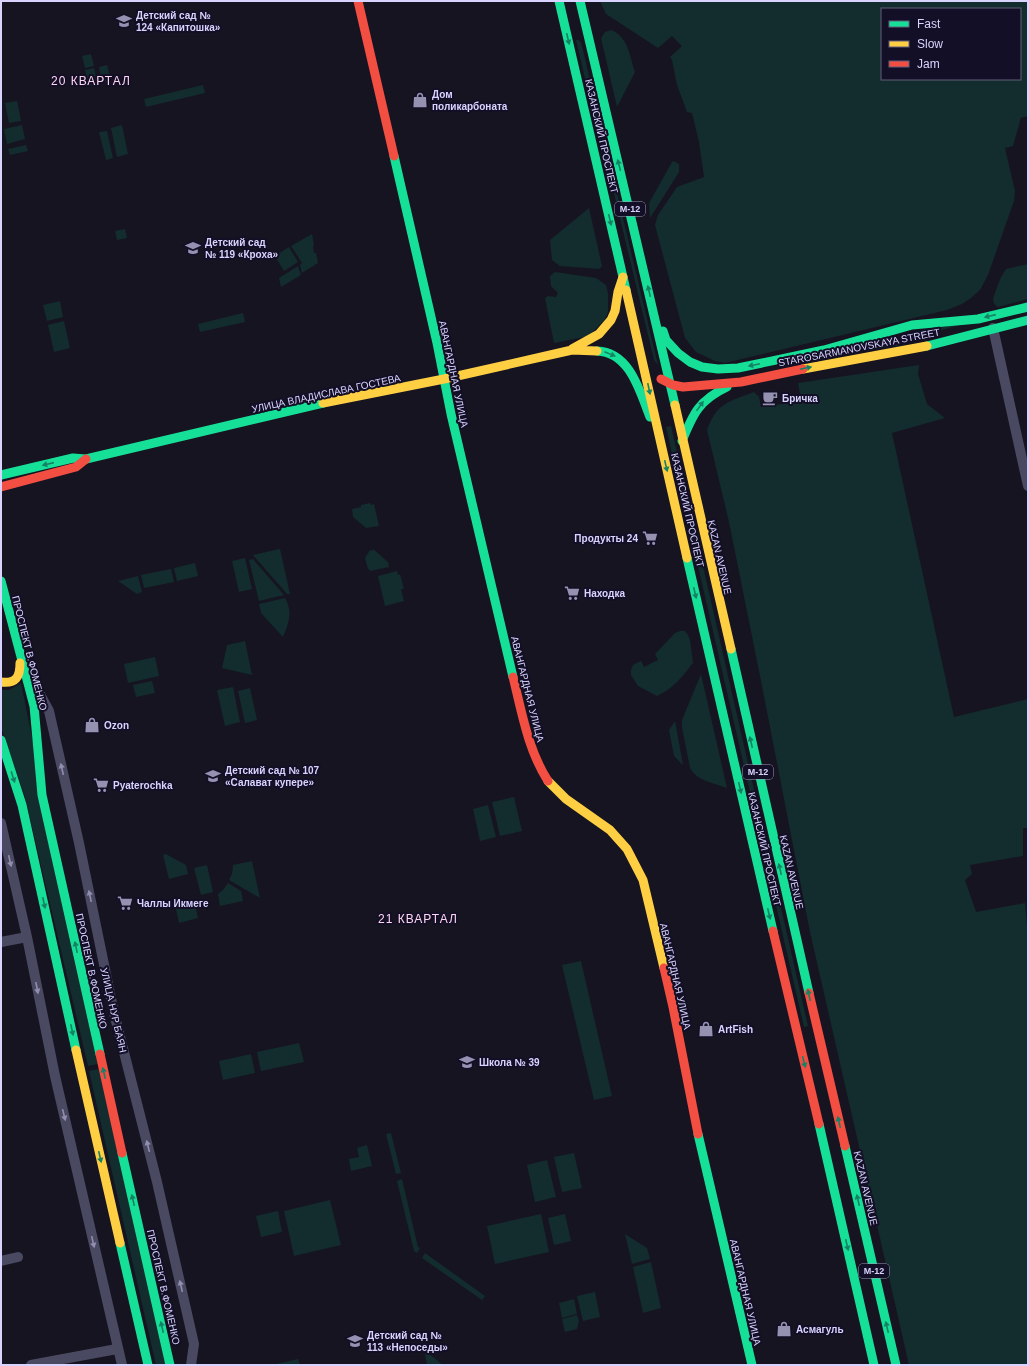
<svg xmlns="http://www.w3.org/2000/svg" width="1029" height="1366" font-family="Helvetica,sans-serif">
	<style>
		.green { fill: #132c2d; fill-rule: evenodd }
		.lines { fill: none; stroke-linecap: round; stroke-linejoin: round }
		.street { stroke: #4a4962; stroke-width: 10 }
		.fast { stroke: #16e098; stroke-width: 9 }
		.slow { stroke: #ffcf43; stroke-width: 9 }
		.jam { stroke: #f24e42; stroke-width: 9 }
		.oneway { fill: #158265 }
		.oneway2 { fill: #928eb0 }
		.labels { text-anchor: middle; stroke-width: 4; stroke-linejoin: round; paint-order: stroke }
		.shield { fill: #130f26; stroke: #9e99be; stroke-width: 1 }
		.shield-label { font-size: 9px; font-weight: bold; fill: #d9d4ff }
		.poi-label { font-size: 10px; font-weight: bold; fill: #d9d4ff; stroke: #130f26; text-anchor: start }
		.street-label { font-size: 10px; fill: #d9d4ff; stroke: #130f26 }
		.quarter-label { font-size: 12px; letter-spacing: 1px; fill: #ffd6f0; stroke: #130f26 }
	</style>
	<rect width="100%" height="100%" fill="#161421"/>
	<path class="green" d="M600,1h428v115l-7,2 -8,28 -8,2 10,43 -1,10 -26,74 -8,15 -9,8 -9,6 -15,6 -222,53 -10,-2 -19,-9 -11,-14 -30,-113 3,-10 19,-28 27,-10 -5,-35 -7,-29 -5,-1 -10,-27 -5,-25 -2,-3 12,-11 -10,-10 -14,12 -52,-34zM882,9h138v70h-138z
		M611,30c17,6 19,27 24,42l-18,35 -16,-69 4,-6z
		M576,40h2l3,2 77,323 -4,-5 -42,-175 -10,-34z
		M91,54l3,12 -9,2 -3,-12z
		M107,65l4,16 -9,2 -3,-16z
		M94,68l4,16 -9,2 -4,-16z
		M203,85l2,8 -59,14 -2,-8z
		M17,101l4,20 -12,2 -4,-20z
		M22,125l3,14 -18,5 -3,-15z
		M122,125l6,29 -11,3 -6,-29z
		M107,131l6,27 -7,2 -7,-28z
		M26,145l2,6 -18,4 -2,-6z
		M674,161l5,3v8l-29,46 -1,-15 23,-41z
		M589,208l13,58 -3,3 -39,-3 -8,-6 -2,-20z
		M125,229l2,9 -10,2 -2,-9z
		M312,234l2,11 -1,1 1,7h2l2,10 -16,10 -2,-8 2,-2 -11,-17z
		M289,247l9,15 -14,9 -9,-15z
		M1028,264v35l-30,8c-4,-2 -5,-5 -5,-9l8,-21 5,-8z
		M298,266l3,9 -20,12 -2,-9z
		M555,272l41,6 10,7 2,8v19l-3,7 -16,17 -35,7 -9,-45 3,-2 8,1 2,-4 -7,-7 -1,-10z
		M60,301l3,16 -16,4 -4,-16z
		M243,313l2,9 -45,10 -2,-8z
		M64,321l6,27 -16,4 -6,-27z
		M970,322l-55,16 -6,-2 1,-3z
		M894,338v3l4,5 -66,8z
		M919,365l-1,9 9,30 18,14 -53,15 62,284 74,-18v129h-5v28l-53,9 2,9 -7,6 11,32 49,-9 2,21h1v441h-119l-99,-433 -49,-251 -32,-159 -22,-92c10,-28 22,-28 47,-38l5,5 2,10 21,-3 18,-10 -2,-11z
		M671,426l137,600 -4,1 -138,-600z
		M370,503l1,2 3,-1 5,22 -13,2 -13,-11 -1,-8 9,-2v-2z
		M280,549l10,45h-3l-34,-39z
		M373,549l15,13 1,5 -19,4 -1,-2h-1l-3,-11 5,-8 2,1z
		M245,558l7,31 -13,3 -7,-31z
		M253,559l31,36 -25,6 -10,-41z
		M195,563l3,13 -21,5 -3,-13z
		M171,569l3,13 -30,6 -3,-13z
		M397,571l1,4 2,-1 4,15h-3l3,12 -19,5 -7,-30z
		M138,576l4,16 -5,2 -19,-13z
		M285,598c8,13 4,26 -2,39l-22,-24 -2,-9z
		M680,631h5l3,4 2,5 3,23c-10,13 -20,26 -36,33l-19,-10 -7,-11v-5l2,-5 8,-4 3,6 14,-7 -3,-6 20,-21z
		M245,641l7,34 -30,-7 5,-23z
		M155,657l4,19 -31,7 -4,-19z
		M701,674l26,114c-13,-5 -30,-7 -37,-20l-8,-40v-8z
		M152,681l3,12 -19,4 -3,-12z
		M21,683l77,381 -10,2 -63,-269 -24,-70v-37h8z
		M233,687l7,35 -15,4 -8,-36z
		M250,688l7,32 -12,3 -7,-32z
		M675,721l8,44 -9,-9 -5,-26z
		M514,797l8,34 -22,5 -8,-34z
		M488,805l8,32 -16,4 -7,-32z
		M166,854l20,11 2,9 -19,5 -6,-24z
		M252,861l8,37 -31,-18 3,-6 1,-9z
		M207,865l6,27 -12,3 -7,-27z
		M228,883l13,8 2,10 -23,5 -2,-12 5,-4z
		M194,901l4,17 -19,5 -4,-18z
		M581,961l31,135 -18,4 -32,-135z
		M299,1043l5,19 -43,9 -4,-19z
		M251,1054l4,19 -32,7 -4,-19z
		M99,1069l68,296h-11l-67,-294z
		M391,1133l10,40 -5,1 -10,-40z
		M367,1145l5,21 -21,5 -2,-12 10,-2 -2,-9z
		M574,1153l8,35 -20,4 -8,-35z
		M547,1160l9,37 -21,5 -8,-37z
		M402,1179l16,68 2,1 -3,5 -3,-2 -17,-70z
		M330,1200l11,45 -47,11 -10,-45z
		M278,1211l4,21 -21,5 -5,-21z
		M541,1214l8,38 -54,12 -8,-38z
		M565,1214l6,27 -17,4 -6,-27z
		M625,1234l22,14 3,11 -18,5z
		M425,1253l60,43 -3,4 -60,-42z
		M651,1262l10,46 -18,5 -10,-46z
		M595,1292l5,25 -17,4 -6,-25z
		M574,1299l3,15 -15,4 -3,-15z
		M577,1315l2,6 -2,8 -12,3 -3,-13z
		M425,1354h4l14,11h-16z
		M298,1359l2,6h-28z"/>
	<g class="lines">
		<path class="street" d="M993,328l35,158
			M31,678l18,33 30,132 35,170 43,169 37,162 -3,21
			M1,823l26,114 28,139 67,289
			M1,942l26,-5
			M1,1261l17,-4
			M31,1365l86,-16"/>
		<path class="fast" d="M559,1l67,289
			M580,1l95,404
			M394,156l43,187 14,71 62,263
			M663,331l3,9 12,13 12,9 12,5 16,2 20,-1 86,-18 88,-25 66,-6 50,-12
			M927,346l101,-26
			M597,351c33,1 43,41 53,66
			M682,441c11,-27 17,-41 45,-54
			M1,475l72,-17 13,1 237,-56
			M687,558l86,373
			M1,581l33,125 8,89 58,259
			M731,649l78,344
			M1,740l21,65 54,245
			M819,1124l55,241
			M698,1134l54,231
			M845,1146l51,219
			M122,1153l48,212
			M120,1243l28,122"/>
		<path class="slow" d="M626,290l61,268
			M572,349l27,-15 12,-14 4,-9 3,-19 5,-15
			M803,369l124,-23
			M323,403l121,-24 128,-29 25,1
			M675,405l56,244
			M1,682c15,2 19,-5 19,-19
			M548,781l18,18 44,31 17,19 16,31 21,88
			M76,1050l44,193"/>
		<path class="jam" d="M358,1l36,155
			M661,379l12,6 10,2 58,-5 62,-13
			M1,487l75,-20 10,-8
			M513,677c9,36 15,73 35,104
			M773,931l46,193
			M664,968l9,39 25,127
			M809,993l36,153
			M100,1054l22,99"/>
	</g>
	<defs><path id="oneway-solid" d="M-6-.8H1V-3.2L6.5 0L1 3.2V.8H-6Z"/></defs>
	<g class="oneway">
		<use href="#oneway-solid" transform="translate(568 39) rotate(77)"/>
		<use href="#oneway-solid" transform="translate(619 165) rotate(-104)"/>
		<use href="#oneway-solid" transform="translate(610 220) rotate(77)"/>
		<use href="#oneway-solid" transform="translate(649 291) rotate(-103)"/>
		<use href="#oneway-solid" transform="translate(990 316) rotate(167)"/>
		<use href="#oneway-solid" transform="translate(610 354) rotate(22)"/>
		<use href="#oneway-solid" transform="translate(754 365) rotate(168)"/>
		<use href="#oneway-solid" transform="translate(806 368) rotate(-12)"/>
		<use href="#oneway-solid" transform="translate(649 389) rotate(78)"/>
		<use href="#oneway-solid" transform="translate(700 406) rotate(-54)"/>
		<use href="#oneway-solid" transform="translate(48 464) rotate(167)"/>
		<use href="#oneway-solid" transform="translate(666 466) rotate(77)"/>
		<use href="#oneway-solid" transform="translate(695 593) rotate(77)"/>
		<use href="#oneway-solid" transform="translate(751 742) rotate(-103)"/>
		<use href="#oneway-solid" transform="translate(13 777) rotate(72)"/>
		<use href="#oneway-solid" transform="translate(740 788) rotate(77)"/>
		<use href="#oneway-solid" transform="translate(780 869) rotate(-103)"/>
		<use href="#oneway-solid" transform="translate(44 903) rotate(78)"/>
		<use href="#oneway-solid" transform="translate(769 914) rotate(77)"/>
		<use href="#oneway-solid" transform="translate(76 947) rotate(-102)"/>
		<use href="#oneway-solid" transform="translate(809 995) rotate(-103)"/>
		<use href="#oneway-solid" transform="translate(72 1030) rotate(78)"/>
		<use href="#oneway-solid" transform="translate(804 1062) rotate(76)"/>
		<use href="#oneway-solid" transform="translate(104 1073) rotate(-103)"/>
		<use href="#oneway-solid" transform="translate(839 1122) rotate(-103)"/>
		<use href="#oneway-solid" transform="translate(100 1157) rotate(77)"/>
		<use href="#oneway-solid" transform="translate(133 1200) rotate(-103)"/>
		<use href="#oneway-solid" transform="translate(858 1200) rotate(-103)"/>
		<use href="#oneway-solid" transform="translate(847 1245) rotate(77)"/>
		<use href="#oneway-solid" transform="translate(162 1327) rotate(-103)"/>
		<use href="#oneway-solid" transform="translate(887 1327) rotate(-103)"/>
	</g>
	<g class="oneway2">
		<use href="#oneway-solid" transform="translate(62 769) rotate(-103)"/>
		<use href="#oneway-solid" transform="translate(10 861) rotate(77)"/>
		<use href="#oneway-solid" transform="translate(90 896) rotate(-102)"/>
		<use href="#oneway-solid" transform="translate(37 988) rotate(79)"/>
		<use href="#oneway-solid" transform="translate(64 1115) rotate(76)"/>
		<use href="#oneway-solid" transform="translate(148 1146) rotate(-104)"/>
		<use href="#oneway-solid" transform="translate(93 1242) rotate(77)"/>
		<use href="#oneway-solid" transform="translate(181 1286) rotate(-103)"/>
	</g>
	<defs>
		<g id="school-bare" transform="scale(1.2)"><path d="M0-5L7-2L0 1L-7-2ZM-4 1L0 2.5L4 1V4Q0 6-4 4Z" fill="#9591b1" stroke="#130f26" stroke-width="2.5" paint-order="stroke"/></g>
		<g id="shop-bare" transform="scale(1.2)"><path d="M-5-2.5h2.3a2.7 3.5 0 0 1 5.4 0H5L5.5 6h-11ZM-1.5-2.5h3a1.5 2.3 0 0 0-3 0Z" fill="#9591b1" stroke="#130f26" stroke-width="2.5" paint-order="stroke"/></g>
		<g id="cafe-bare" transform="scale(1.2)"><path d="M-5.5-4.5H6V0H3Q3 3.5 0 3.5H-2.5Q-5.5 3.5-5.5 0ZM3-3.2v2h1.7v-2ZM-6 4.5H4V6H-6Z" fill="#9591b1" stroke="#130f26" stroke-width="2.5" paint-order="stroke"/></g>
		<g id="supermarket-bare" transform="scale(1.2)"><path d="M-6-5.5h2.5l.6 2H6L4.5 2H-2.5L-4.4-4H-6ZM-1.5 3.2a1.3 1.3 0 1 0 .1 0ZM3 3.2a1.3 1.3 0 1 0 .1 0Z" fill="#9591b1" stroke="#130f26" stroke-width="2.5" paint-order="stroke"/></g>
	</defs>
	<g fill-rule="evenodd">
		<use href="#school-bare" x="124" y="21"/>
		<use href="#shop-bare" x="420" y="100"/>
		<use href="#school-bare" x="193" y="248"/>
		<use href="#cafe-bare" x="770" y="398"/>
		<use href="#supermarket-bare" x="650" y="538"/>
		<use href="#supermarket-bare" x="572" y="593"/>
		<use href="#shop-bare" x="92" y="725"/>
		<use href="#school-bare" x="213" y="776"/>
		<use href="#supermarket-bare" x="101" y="785"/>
		<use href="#supermarket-bare" x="125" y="903"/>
		<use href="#shop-bare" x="706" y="1029"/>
		<use href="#school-bare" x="467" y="1062"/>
		<use href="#shop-bare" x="784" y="1329"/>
		<use href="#school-bare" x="355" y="1341"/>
	</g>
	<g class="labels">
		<g class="shield">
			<rect x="615" y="202" width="30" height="14" rx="3"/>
			<rect x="743" y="765" width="30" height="14" rx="3"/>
			<rect x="859" y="1264" width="30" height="14" rx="3"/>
		</g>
		<g class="shield-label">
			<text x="630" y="212">М-12</text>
			<text x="758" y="775">М-12</text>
			<text x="874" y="1274">М-12</text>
		</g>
		<g class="poi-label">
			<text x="136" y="19">Детский сад №<tspan x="136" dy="12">124 «Капитошка»</tspan></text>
			<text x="432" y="98">Дом<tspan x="432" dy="12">поликарбоната</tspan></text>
			<text x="205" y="246">Детский сад<tspan x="205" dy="12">№ 119 «Кроха»</tspan></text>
			<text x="782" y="402">Бричка</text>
			<text x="638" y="542" text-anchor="end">Продукты 24</text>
			<text x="584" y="597">Находка</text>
			<text x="104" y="729">Ozon</text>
			<text x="225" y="774">Детский сад № 107<tspan x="225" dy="12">«Салават купере»</tspan></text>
			<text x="113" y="789">Pyaterochka</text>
			<text x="137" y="907">Чаллы Икмеге</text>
			<text x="718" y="1033">ArtFish</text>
			<text x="479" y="1066">Школа № 39</text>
			<text x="796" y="1333">Асмагуль</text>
			<text x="367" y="1339">Детский сад №<tspan x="367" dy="12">113 «Непоседы»</tspan></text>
		</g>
		<g class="street-label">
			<text transform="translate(602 136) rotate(77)" y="4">КАЗАНСКИЙ ПРОСПЕКТ</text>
			<text transform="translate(859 347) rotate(-11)" y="4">STAROSARMANOVSKAYA STREET</text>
			<text transform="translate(454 374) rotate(78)" y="4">АВАНГАРДНАЯ УЛИЦА</text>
			<text transform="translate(326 393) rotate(-12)" y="4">УЛИЦА ВЛАДИСЛАВА ГОСТЕВА</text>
			<text transform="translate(688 510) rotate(77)" y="4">КАЗАНСКИЙ ПРОСПЕКТ</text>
			<text transform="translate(720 557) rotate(77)" y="4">KAZAN AVENUE</text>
			<text transform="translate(30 653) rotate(76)" y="4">ПРОСПЕКТ В.ФОМЕНКО</text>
			<text transform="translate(528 689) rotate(76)" y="4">АВАНГАРДНАЯ УЛИЦА</text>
			<text transform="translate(765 849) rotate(77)" y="4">КАЗАНСКИЙ ПРОСПЕКТ</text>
			<text transform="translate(792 872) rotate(77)" y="4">KAZAN AVENUE</text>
			<text transform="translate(92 971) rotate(78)" y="4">ПРОСПЕКТ В.ФОМЕНКО</text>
			<text transform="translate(676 976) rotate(77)" y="4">АВАНГАРДНАЯ УЛИЦА</text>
			<text transform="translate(114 1010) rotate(77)" y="4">УЛИЦА НУР БАЯН</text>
			<text transform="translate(866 1188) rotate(77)" y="4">KAZAN AVENUE</text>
			<text transform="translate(164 1287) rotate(77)" y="4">ПРОСПЕКТ В.ФОМЕНКО</text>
			<text transform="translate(746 1292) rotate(77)" y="4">АВАНГАРДНАЯ УЛИЦА</text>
		</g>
		<g class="quarter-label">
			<text x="91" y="85">20 КВАРТАЛ</text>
			<text x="418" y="923">21 КВАРТАЛ</text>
		</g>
	</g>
	<rect width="1029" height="1366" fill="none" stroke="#d9d4ff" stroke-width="4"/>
	<rect x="881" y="8" width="140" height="72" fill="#130f26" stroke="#625e7d"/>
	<rect x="889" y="21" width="20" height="6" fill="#16e098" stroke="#625e7d"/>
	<text x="917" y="28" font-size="12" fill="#d9d4ff">Fast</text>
	<rect x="889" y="41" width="20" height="6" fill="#ffcf43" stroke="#625e7d"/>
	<text x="917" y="48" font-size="12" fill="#d9d4ff">Slow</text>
	<rect x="889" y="61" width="20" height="6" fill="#f24e42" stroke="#625e7d"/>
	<text x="917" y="68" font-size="12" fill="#d9d4ff">Jam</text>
</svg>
